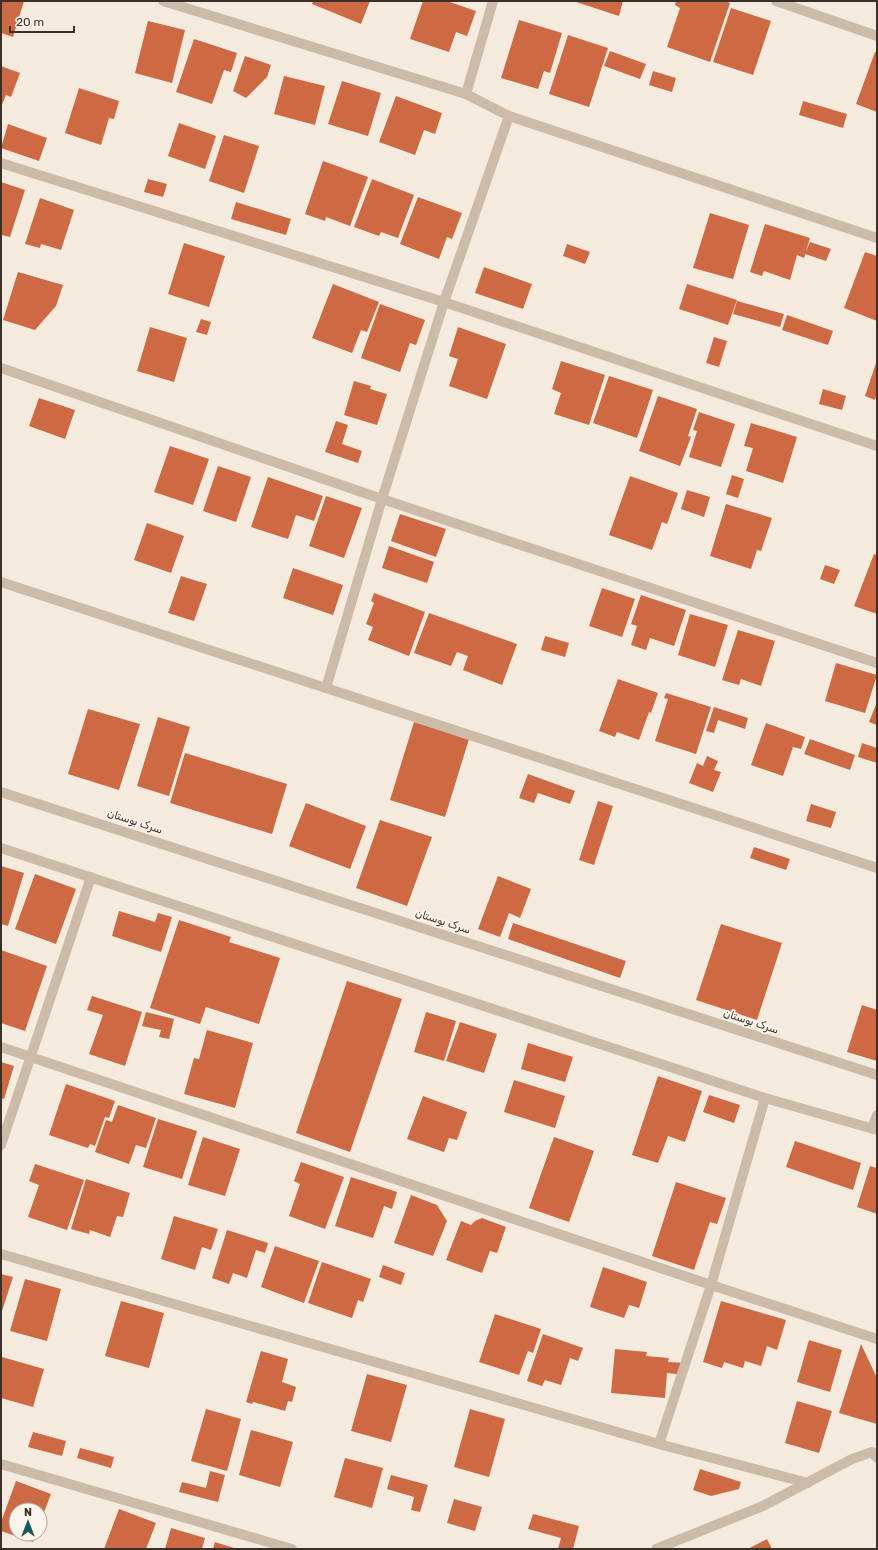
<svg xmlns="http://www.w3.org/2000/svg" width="878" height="1550" font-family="Rubik,Cairo,sans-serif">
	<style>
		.building { fill: #cd6a43 }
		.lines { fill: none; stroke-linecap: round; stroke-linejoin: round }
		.minor { stroke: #cdbba9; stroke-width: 10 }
		.tertiary { stroke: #cdbba9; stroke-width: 10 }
		.labels { text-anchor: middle; stroke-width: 3.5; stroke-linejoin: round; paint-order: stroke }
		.street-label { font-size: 11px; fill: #3a2f29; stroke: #fbf4eb }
	</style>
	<rect width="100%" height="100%" fill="#f4ebde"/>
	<path class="building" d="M1,1h23l-11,36 -12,-4z
		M313,1h57l-9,23 -49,-20z
		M423,1h24l29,10 -9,25 -11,-4 -7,20 -39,-13z
		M573,1h50l-4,15z
		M676,1h49l5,2 -20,59 -43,-15 13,-39 -5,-3z
		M731,8l40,13 -18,54 -40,-13z
		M519,20l43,13 -12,40 -6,-2 -6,18 -37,-11z
		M148,21l37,9 -13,53 -37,-10z
		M568,35l40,13 -19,59 -40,-13z
		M194,39l43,14 -6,19 -7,-2 -12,34 -36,-12z
		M610,51l36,13 -6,15 -36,-13z
		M875,52h2v60l-21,-8z
		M245,56l26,9 -4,12 -21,21 -13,-7z
		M1,66l19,7 -9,24 -5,-2 -5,12z
		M653,71l23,7 -4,14 -23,-7z
		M284,76l41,10 -10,39 -41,-11z
		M342,81l39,12 -13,43 -40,-12z
		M79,88l40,13 -5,18 -5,-1 -8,27 -36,-12z
		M396,96l46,17 -7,21 -11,-4 -9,25 -36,-13z
		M803,101l44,13 -4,14 -44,-13z
		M179,123l37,13 -11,33 -37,-13z
		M8,124l39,14 -8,23 -38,-13z
		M224,135l35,11 -15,47 -35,-12z
		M323,161l45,16 -18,49 -24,-9 -1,4 -20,-7z
		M148,179l19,5 -4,13 -19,-5z
		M372,179l42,16 -16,43 -17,-6 -2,4 -25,-9z
		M1,182l24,8 -15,47 -9,-2z
		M418,197l44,16 -10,26 -5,-2 -8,22 -39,-15z
		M40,198l34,12 -13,40 -20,-6 -1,4 -15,-4z
		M236,202l55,17 -5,16 -55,-16z
		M710,213l39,12 -16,54 -40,-11z
		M765,224l45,14 -6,20 -7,-3 -7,25 -26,-9 -2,5 -12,-4z
		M810,242l21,7 -5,12 -21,-7z
		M184,243l41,13 -16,51 -41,-13z
		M567,244l23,8 -5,12 -22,-8z
		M865,252l12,4v65l-33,-13z
		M484,267l48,17 -9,25 -48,-16z
		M18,272l45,13 -7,21 -21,24 -32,-10z
		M333,284l46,18 -12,30 -6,-2 -9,23 -40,-15z
		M687,284l50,16 -9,25 -49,-16z
		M737,301l47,13 -4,13 -47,-13z
		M380,304l45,16 -9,25 -6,-2 -10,29 -39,-14z
		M787,315l46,16 -5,14 -46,-15z
		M201,319l10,3 -4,13 -11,-3z
		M150,327l37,11 -13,44 -37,-11z
		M458,327l48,17 -19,55 -38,-13 9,-27 -9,-3z
		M714,337l13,4 -8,26 -13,-4z
		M877,360v33l-2,7 -10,-4z
		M561,361l44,14 -16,50 -35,-11 7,-21 -9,-4z
		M609,376l44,14 -16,48 -44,-15z
		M354,381l17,5 -1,3 17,5 -10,31 -33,-10z
		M823,389l23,7 -4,14 -23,-6z
		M658,396l39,13 -9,27 3,1 -11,29 -41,-15z
		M39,398l36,12 -10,29 -36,-13z
		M699,412l36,12 -14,43 -32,-10 8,-26 -4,-1z
		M336,421l12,4 -6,19 20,7 -4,12 -33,-11z
		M751,423l46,14 -14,46 -37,-12 7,-23 -9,-2z
		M170,446l39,13 -16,46 -39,-13z
		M218,466l33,11 -15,45 -33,-11z
		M732,475l12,4 -6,19 -12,-4z
		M630,476l48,17 -11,31 -5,-2 -10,28 -43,-15z
		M268,477l55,19 -9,25 -18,-6 -8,24 -37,-12z
		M687,490l23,7 -6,20 -23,-8z
		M326,496l36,12 -18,50 -35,-12z
		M726,504l46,14 -11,33 -4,-1 -6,19 -41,-13z
		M400,514l46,15 -10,28 -45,-16z
		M147,523l37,13 -13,37 -37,-13z
		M389,546l45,16 -7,21 -45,-15z
		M874,554l3,1v59l-23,-8z
		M825,565l15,5 -6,14 -14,-5z
		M293,568l50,17 -10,30 -50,-17z
		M181,576l26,8 -13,37 -26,-8z
		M602,588l33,11 -13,38 -33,-11z
		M374,593l51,19 -16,44 -41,-16 5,-13 -7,-3 8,-21 -3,-2z
		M641,595l45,15 -12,36 -24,-8 -4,12 -15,-5 6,-19 -6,-2z
		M429,613l88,31 -15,41 -39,-15 5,-14 -11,-4 -6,14 -37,-13z
		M690,614l38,11 -13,42 -37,-12z
		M738,630l37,11 -14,45 -20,-7 -2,6 -17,-5z
		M545,636l24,7 -4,14 -24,-7z
		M836,663l41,12 -12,38 -40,-12z
		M618,679l40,14 -7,20 -2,-1 -10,28 -22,-8 -2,5 -16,-6z
		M666,693l45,14 -15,47 -41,-13 13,-42 -4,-1z
		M877,702v23l-8,-3z
		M714,707l34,11 -3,11 -27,-9 -4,13 -8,-2z
		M88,709l52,15 -21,66 -51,-16z
		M158,717l32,10 -21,69 -32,-10z
		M414,722l55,17 -24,78 -55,-17z
		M766,723l39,14 -4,12 -8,-2 -10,29 -32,-11z
		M810,739l45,16 -5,15 -46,-16z
		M862,743l15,5v15l-19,-6z
		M185,753l102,31 -15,50 -102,-31z
		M707,756l11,5 -4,9 7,2 -8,20 -24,-9 8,-20 6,3z
		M528,774l47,17 -5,13 -32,-11 -4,10 -15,-5z
		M598,801l15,5 -19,59 -15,-5z
		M306,803l60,23 -16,43 -61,-23z
		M811,804l25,8 -5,16 -25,-7z
		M380,820l52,17 -25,69 -51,-18z
		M754,847l36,12 -4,11 -36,-12z
		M1,866l23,7 -16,53 -7,-2z
		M35,874l41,15 -20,55 -41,-15z
		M498,876l33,13 -11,29 -11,-5 -9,24 -22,-8z
		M119,911l36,11 3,-9 14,4 -11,35 -49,-16z
		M179,920l52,17 -2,5 51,16 -21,66 -53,-17 -6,17 -50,-16z
		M513,923l113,38 -6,17 -112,-39z
		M721,924l61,19 -25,77 -61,-20z
		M1,950l46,16 -22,65 -24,-8z
		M347,981l55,18 -52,153 -54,-19z
		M92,996l50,16 -17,54 -36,-12 14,-39 -16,-5z
		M862,1005l15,5v51l-30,-9z
		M146,1012l28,7 -5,20 -10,-2 2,-7 -19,-4z
		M426,1012l30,9 -12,40 -30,-9z
		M460,1022l37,12 -13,39 -38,-12z
		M207,1030l46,13 -18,65 -51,-14 10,-36 5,1z
		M528,1043l45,14 -8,25 -44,-13z
		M1,1062l13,4 -10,33 -3,-1z
		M658,1076l44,15 -17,51 -17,-6 -10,27 -26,-8z
		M514,1080l51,16 -10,32 -51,-16z
		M66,1084l49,17 -6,17 -4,-1 -10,29 -5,-2 -2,4 -39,-13z
		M709,1095l31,10 -6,18 -31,-11z
		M423,1096l44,16 -10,28 -8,-2 -5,14 -37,-13z
		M118,1105l38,13 -10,30 -10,-3 -7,19 -34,-12 11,-32 6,2z
		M158,1119l39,12 -15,48 -39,-12z
		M203,1137l37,12 -15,47 -37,-11z
		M554,1137l40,14 -25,71 -40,-14z
		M795,1141l66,22 -8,27 -67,-23z
		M301,1162l43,15 -19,52 -36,-13 11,-32 -6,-3z
		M35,1164l49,16 -17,50 -39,-13 11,-32 -10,-4z
		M870,1166l7,2v46l-20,-7z
		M351,1177l46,15 -5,17 -8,-3 -11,32 -38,-12z
		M86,1179l44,14 -7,24 -6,-1 -7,21 -20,-7 -1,4 -18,-5z
		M676,1182l50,16 -9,26 -7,-2 -16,48 -42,-14z
		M411,1195l26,10 10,16 -14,35 -39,-13z
		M174,1216l44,13 -7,21 -9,-3 -7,23 -34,-11z
		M482,1218l24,9 -9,26 -7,-2 -8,22 -36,-13 15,-39 10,4 4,-4z
		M227,1230l41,13 -3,10 -9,-3 -9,28 -14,-5 -4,11 -17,-6z
		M275,1246l44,15 -15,42 -43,-16z
		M322,1262l49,17 -8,23 -5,-2 -6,18 -44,-15z
		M383,1265l22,8 -4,12 -22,-8z
		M603,1267l44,15 -8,26 -10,-3 -5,13 -34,-11z
		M1,1274l12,3 -12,37z
		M25,1279l36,10 -14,52 -37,-10z
		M121,1301l43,12 -15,55 -44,-12z
		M721,1301l65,19 -9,30 -10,-4 -6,20 -16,-5 -2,7 -19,-6 -2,6 -19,-6z
		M495,1314l46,15 -8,24 -5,-2 -9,24 -40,-13z
		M543,1334l40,14 -5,13 -8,-3 -9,27 -16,-5 -3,6 -15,-5z
		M809,1340l33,10 -12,42 -33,-10z
		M861,1344l16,34v46l-38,-11z
		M615,1349l32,3 -1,4 23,2 -1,4 18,1 -1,12 -18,-2 -2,25 -54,-5z
		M261,1351l27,8 -6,23 14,5 -4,15 -4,-1 -3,10 -32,-9 -1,2 -6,-2z
		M2,1357l42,12 -11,38 -32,-9z
		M367,1374l40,11 -16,57 -40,-11z
		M797,1401l35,10 -13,42 -34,-10z
		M206,1409l35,10 -14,52 -36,-10z
		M470,1409l35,10 -16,58 -35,-10z
		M251,1430l42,12 -13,45 -41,-12z
		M33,1432l33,9 -4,15 -34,-9z
		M80,1448l34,9 -3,11 -34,-10z
		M345,1458l38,10 -11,40 -38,-11z
		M700,1469l41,13 -2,7 -28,7 -18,-6z
		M210,1471l15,4 -7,27 -39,-10 3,-10 24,6z
		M391,1475l37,10 -8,27 -9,-2 3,-13 -27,-8z
		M16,1481l35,13 -11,29v-13h-24v24h20l-3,8 -32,-11v-9z
		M454,1499l28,8 -7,24 -28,-8z
		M119,1509l37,14 -10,26h-42z
		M533,1514l46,12 -6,23h-15l3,-11 -33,-9z
		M171,1528l34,10 -3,11h-37z
		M767,1539l5,10h-24z
		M215,1542l22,7h-24z"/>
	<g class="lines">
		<path class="minor" d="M163,1l303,93 43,22 368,122
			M776,1l101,35
			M466,94l27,-93
			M1,163l443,139 433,144
			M1,368l381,131 495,164
			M1,582l876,286
			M326,688l56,-189 62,-197 65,-186
			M1,1047l710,238 166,54
			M1,1145l90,-268
			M1,1254l658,190 149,39
			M659,1444l52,-159 54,-187
			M1,1464l291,85
			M656,1549l107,-43 89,-47 20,-7 5,6"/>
		<path class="tertiary" d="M1,792l876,283
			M1,848l764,250 112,32
			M872,1128l5,-13"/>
	</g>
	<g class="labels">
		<g class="street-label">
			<text transform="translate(135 821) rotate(18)" y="4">سرک بوستان</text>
			<text transform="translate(443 921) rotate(18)" y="4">سرک بوستان</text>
			<text transform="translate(751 1021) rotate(18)" y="4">سرک بوستان</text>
		</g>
	</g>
	<rect width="878" height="1550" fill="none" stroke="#3a2f29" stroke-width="4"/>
	<g transform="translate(28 1522)"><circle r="19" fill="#fbf4eb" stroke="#aea59d"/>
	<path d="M0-3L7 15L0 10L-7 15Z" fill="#1c585f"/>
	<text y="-6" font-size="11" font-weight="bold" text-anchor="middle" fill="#3a2f29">N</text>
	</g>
	<path d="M10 26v6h64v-6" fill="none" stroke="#3a2f29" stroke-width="2"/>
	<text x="16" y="26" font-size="12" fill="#3a2f29" stroke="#fbf4eb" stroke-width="3" paint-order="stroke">20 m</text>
</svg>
